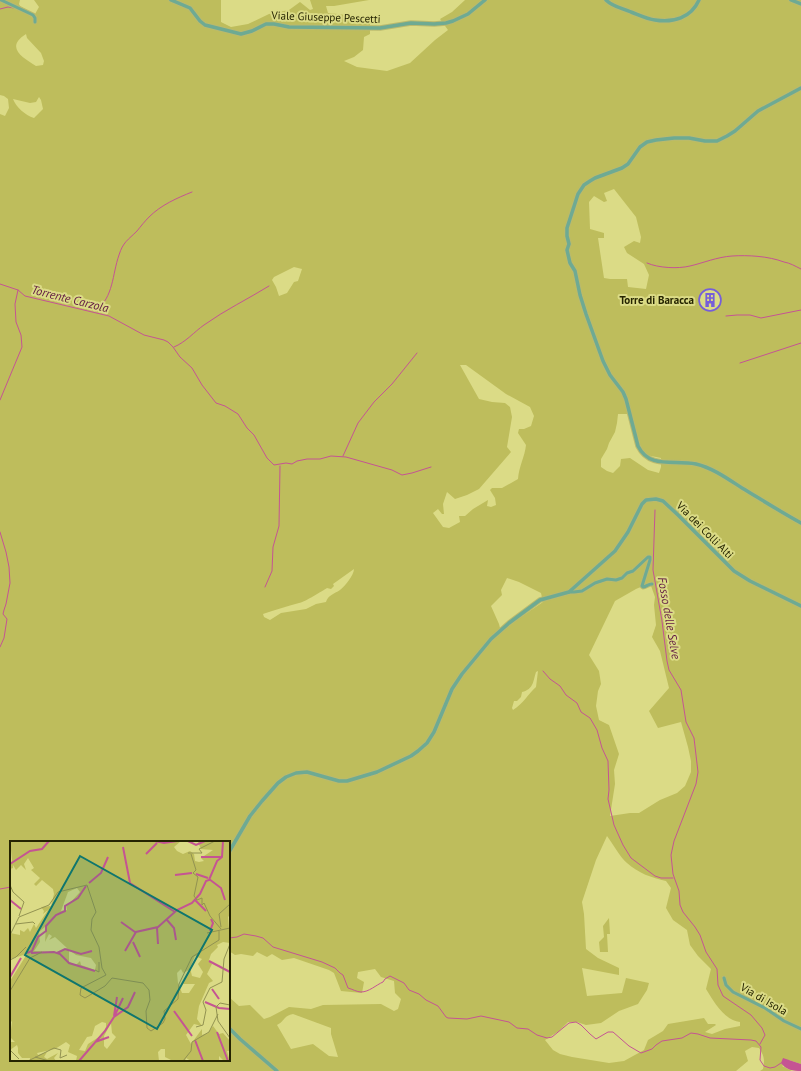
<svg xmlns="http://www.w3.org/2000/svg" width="801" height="1071" font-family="'PT Sans',sans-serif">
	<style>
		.green { fill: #bebd5c; fill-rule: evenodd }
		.water { fill: #c55493 }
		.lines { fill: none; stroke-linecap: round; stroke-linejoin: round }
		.stream { stroke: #c55493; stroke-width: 1 }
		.minor-casing { stroke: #baba6e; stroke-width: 5 }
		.tertiary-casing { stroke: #baba6e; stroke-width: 5.5 }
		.minor { stroke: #6eaa93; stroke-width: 3 }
		.tertiary { stroke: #6eaa93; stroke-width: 3.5 }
		.labels { text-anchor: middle; stroke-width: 4; stroke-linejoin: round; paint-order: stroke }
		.street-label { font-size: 11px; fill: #252401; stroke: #dbdb86 }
		.poi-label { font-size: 11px; font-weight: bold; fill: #252401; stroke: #dbdb86; text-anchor: end }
		.water-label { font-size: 12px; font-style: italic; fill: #5f1742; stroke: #dbdb86 }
		.inset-river { fill: none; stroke: #c55493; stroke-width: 2 }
		.inset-road { fill: none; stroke: #929251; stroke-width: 1 }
		.view { fill: #0f766e; fill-opacity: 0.15; stroke: #0f766e; stroke-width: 2 }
		.inset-edge { fill: none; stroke: #252401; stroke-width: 2 }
	</style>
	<rect width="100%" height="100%" fill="#dbdb86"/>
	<path class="green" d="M0,0h20l-1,4 1,2 15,8 4,-7 -5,-7h187v22l10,5 17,-3 21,-10 20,-4 11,-8 10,8 3,-1 -3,-9h59l-35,6h-8l2,7 19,2 11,7 12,1v11l-6,3 -1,13 -9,7 -10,4 13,6 30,4 23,-8 25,-23 13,-10 -8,-11 12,-7 13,-12h336v1064l-12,-4 -7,6 10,5h-32l3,-2c2,-9 1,-14 -4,-21l-7,-1 -7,4 3,10 -12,10h-736v-957l5,2 4,-8 -1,-9 -4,-3 -4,-1zM26,34l1,4 14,15 3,8 -1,4 -7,1c-12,-8 -32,-18 -10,-32zM39,97l2,3 2,9 -9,9c-9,-3 -18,-11 -21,-19l17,4 6,-1zM614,189l22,28 5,20 -1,6 -6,-2 -10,6 3,6 17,11 5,11 -3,14 -18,-2 -1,-8h-17l-6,-1 -6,-40h6v-5l-14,-4 -1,-27 5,-6 10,6 3,-1 -3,-8zM294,267l8,2 -4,12 -4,1 -7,11 -8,3 -3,-9 -4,-7 2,-3zM460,365h6l40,29 24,13 4,9 -3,10 -7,3h-5l-1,4 8,12c-1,11 -7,21 -8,34l-16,9h-10l-2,2 5,8 1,7 -5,2 -4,-1 1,-6 -15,9 -8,7h-6l1,6 -11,6 -6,-1 -10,-14 5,-4 4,5h2l-1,-10 4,-12 8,7 12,-4 12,-6 32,-37 -4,-5 5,-30 -2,-10 -5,-4 -13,-1 -13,-3zM618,414h9l5,2 9,32 5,7 15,3v9l-2,6 -11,-3 -18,-12 -9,1 -1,7 -7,7 -6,-2 -6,-4v-8l6,-10 2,-6 6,-11 2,-9zM354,569c0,6 -9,17 -14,21 -6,4 -12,5 -14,12l-10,2 -10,5 -25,4 -11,7 -6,-3 -1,-3c12,-4 24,-8 36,-11 6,-1 23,-12 28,-15l4,1 3,-3 -1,-2zM507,578l12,4 22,11 2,9c-14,10 -29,19 -42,30l-2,-8 -8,-18 11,-11 -1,-5zM650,583l5,14 -1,8 2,20 -4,12 8,14 9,37 -20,23 9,17 23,-6 7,25 3,14v11l-6,14 -8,7 -17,7 -21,13h-9l-20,3 5,-32 -1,-14 5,-16 -10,-29 -10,-5 -3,-14 2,-15 3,-7 -2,-13 -10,-16 26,-54 21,-12zM538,671l-2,16c-8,7 -13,17 -23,23l-1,-2 2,-7h3l4,-4 1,-5c12,-3 11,-11 14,-20zM607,836c6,8 13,21 20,27 11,10 25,15 39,18l5,7 -5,20 7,12 14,10 3,15 8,11 13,13 -5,20c8,13 18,31 34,33v4l-15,3 -13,5 -7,-2 11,-7 -1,-1h-7l-4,-6 -36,6 -5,7 -15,9 -4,10 -20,11 -15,2 -37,-6 -12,-3 -7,-4 -8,-10 14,-9 9,-9h9l9,3 15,-2 18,-12 19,-7 9,-14 2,-7 -23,-5 -4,15 -35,3 -5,-28 37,7v-7l-21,-10 -12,-9 -2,-35 -2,-12 14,-42zM11,842h218v109l6,4 6,-1 12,2 4,-4 10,5 5,-3 10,6 12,-2 35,12 5,3 7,18 21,2 2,-11 -7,-4 1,-6 17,-3 6,8 13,4 1,12 6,6 -3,10 -4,2 -13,-7 -58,1 -12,4 -22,-2 -19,10 -6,2 -14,-14 -11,1 -10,-9v63h-218zM293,1014l38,14v6l7,23 -9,-1 -16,-12 -22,5 -14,-24c8,-4 6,-9 16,-11z
		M609,918l1,16h-3l1,18h-8l-1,-10 5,-5 -1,-11z"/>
	<path class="water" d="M783,1058l18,6v7c-8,0 -15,-1 -20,-8z"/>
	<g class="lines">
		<path class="stream" d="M0,9l8,-2 6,1
			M647,263c11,5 31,6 43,3 13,-3 27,-9 42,-10 16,-1 36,0 52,6 6,1 11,4 17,7
			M0,284l18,6 7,6 84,20 35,19 20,5 4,2 5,5 7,10 12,11 10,17 14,18 9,3 13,8 9,14 7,7 13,23 7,7 12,-2 6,1 5,-3 10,-2h13l11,-3 15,1 46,13 10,5 10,-2 19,-6
			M96,311c18,-15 16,-36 23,-56 4,-13 9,-15 18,-24 4,-5 8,-10 12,-14 12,-12 28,-19 43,-25
			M726,316l11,-1h13l11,3 40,-8
			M174,347c12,-5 20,-15 30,-22 21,-15 44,-26 65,-39
			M740,363l61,-20
			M0,400l22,-53 -1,-12 -5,-13 -1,-18 3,-14
			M343,456l15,-33 16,-21 18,-18 25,-31
			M655,510l-2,60 9,51 5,40 2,9 12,20 5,32 8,16 4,34 -2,12 -22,57 -3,14 2,19 6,17 1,14 3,7 12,15 5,8 6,17 11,17 1,16 5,11 28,19 11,13 3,7 -5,9
			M0,532l6,20 3,15 1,16 -4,21 -2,6 -1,4 4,5 -3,19 -4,9
			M265,587l7,-16 1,-24 6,-21 1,-60
			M543,671l7,8 10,7 6,9 11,8 4,9 9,6 7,12 5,18 6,13 1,29 -1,9 6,26 9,20 8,13 24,18 6,2h12
			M0,889l11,-2
			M229,938l8,-1 7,-3 12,2 7,2 10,9 49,15 13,6 5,5 3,2 5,13c4,1 9,4 13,4 8,0 15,-7 22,-10l2,-3 5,-3 14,7 5,7 10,4 7,6 12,6 8,11 2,1 19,1 14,-3 28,6 8,6 11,1 9,6 10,3 5,-1 17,-14 7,-1 5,3 9,9 6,5 12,-7h5l16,14 12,7 11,-4 4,-4 6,-4 20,-3 9,-5 7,1 12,4 41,2 5,1 5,6 -1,13 4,6 6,2 5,-1 6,-4"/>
		<g class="minor-casing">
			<path id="minor" d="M1,0l32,15 2,3v4
				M569,592h5l8,-1 13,-8 12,-4 9,1 6,-2 5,-5 6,-2 15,-14h2v3l-8,26 1,1c3,0 5,-3 9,-3
				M724,978l2,7 7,7 32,16 19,13 17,8"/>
		</g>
		<g class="tertiary-casing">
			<path id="tertiary" d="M171,0l19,8 10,13 5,4 36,9 11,-3 14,-7h8l15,3 91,1 31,-5 23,1 12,-1 7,-2 15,-7 17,-14
				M606,0c7,7 16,8 25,12 8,3 16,7 24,8 18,3 36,-2 44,-20
				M791,0l10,4
				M801,88l-43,23 -23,20 -8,5 -10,5h-12l-16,-3h-15l-18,2 -9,2 -7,5 -12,17 -6,4 -27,10 -5,3 -6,4 -6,9 -11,34v8l2,8 -2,6 3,13 5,8 5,24 6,19 17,47 7,14 13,17 3,7 12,47c12,24 37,13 58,18 17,4 32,15 46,24 20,12 39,24 59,35
				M229,852l21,-36 12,-15 16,-18 8,-6 10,-4 11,-1 32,9h8l30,-9 34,-16 7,-5 9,-8 7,-11 18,-43 10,-15 29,-35 18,-16 31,-23 29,-8 46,-41 13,-19 14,-28 4,-4 10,-1 7,2 15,14 56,56 16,10 51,25
				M229,1028l11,11 37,32"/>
		</g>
		<use href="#minor" class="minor"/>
		<use href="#tertiary" class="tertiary"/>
	</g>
	<defs>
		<g id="building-ring" transform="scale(1.15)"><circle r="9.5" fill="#dbdb86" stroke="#765ed9" stroke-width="1.5"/><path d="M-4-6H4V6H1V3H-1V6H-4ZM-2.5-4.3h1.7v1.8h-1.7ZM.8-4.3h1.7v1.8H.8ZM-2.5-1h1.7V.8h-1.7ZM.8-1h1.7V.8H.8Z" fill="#765ed9"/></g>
	</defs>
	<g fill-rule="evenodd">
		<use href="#building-ring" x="710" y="300"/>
	</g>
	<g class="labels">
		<g class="street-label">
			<text transform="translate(326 17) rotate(2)" y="4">Viale Giuseppe Pescetti</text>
			<text transform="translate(705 530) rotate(45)" y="4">Via dei Colli Alti</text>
			<text transform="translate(764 999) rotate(30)" y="4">Via di Isola</text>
		</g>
		<g class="poi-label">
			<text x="694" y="304">Torre di Baracca</text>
		</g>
		<g class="water-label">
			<text transform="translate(70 299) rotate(14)" y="4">Torrente Carzola</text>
			<text transform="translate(669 618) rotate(80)" y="4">Fosso delle Selve</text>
		</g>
	</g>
	<g transform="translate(10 841)">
		<rect width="220" height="220" fill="#dbdb86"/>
		<path d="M0,0h171l-7,6 3,4 6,3 7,-3 4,3 1,7 4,1 5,-1 -3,-3 12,-8 -12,-1 -3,-7 32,-1v74l-2,2 2,26 -7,-1 -6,3 1,2 -7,7 -2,6 3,4 -5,10 6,7 -4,2 -10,23 -2,13 5,7 -8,-2 -8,11 5,9 11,-15v6l6,-2 5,-7 6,8 4,-1 7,8v10h-3l3,10h-6l-5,-5v5h-28l-5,-3 -1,3h-12l-8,-4v-8h-4l-3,3 1,9h-83l1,-5 -9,-4 2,-7 -4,-3 -11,7 -18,4 1,2 9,-3 -3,5 3,2 11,-6 -4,5 2,3h-26v-3h-8l-4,-5v-5l49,-51 -49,51 -1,-3 -7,5v-8h5l-5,-5 2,-15 -2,-2v-39l17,-27 -17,5v-26l10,2v-5l4,2 4,-4 2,4 4,-8 2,4 12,-18 -5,4 1,-3 -3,-4 10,-1 3,-12 -1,-5 -11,-9 -6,6 -2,-2 6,-6 -9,-8 3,-2 -6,-10 -4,6 2,6 -5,-5 -5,5 -3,-5v3l-3,1 2,-9zM67,47l3,4 -11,12h-3l1,6 -6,1 7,-19zM36,85l-1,16 4,-8 3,2 -3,4 6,-3 12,11 -10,4 -23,-1 6,-9 -1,-10zM59,109l7,5 15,3 5,7 -1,5 -14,-5 -1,-4 -4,4 -7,-3zM185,115l7,3 -4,5 5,8 -3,6 -8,-2 -2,-8zM171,128l2,4 6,-3 -6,14h12l-6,9h-7l-4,-10 -1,-10zM92,181l4,1v4l-4,8 -14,9 -3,7 -6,-1 8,-13 5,-1 3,-10zM101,182l1,10 4,4 -9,12 -3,-3v-10z" fill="#bebd5c" fill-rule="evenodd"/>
		<path class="inset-river" d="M145,0l9,2 13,-2M178,0l8,4 9,-4M113,6l7,36 45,29M136,13l11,-11M191,16h21M0,23l20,-13 12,-2 7,-8M186,33l12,4M165,34l17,-2M199,38l12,9 4,12M79,42l12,-10 7,-16M0,59l11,9M185,59l11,11M157,79l7,8 2,12M111,81l14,10M147,87l1,16M200,90l3,-8 -2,-4M123,101l7,15M115,110l11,-19 22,-5 19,-17 15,-7 8,-9 6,-13 3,-1 8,-19 5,-4 1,-16M17,112l5,-2 6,-14 8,-6v-5l10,-11 9,-4v-5l13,-8 8,-12M21,112l23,-1 6,2 9,9 26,8M47,112l8,-4 16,5 11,-3M199,120l21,11M0,136l11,-19M202,148l7,10M195,161l14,6 11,1M164,170l18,25M104,175l3,-19M104,176l9,-19M207,191l11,29M185,199l8,21M85,201l14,-5M69,220l26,-30 9,-14 14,-10 7,-15"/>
		<path class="inset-road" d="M178,12h14l-3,-4 16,-8M181,13l5,16 -3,3 5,4 -4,19 3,4 5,-2M0,44l3,7 11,10 -5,14M192,57v7l2,-2 6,13 11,13M9,76l30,-12 9,-13 29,-7 9,27 -4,7 -1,11 8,17 3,21 4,7 -25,13 -1,7 5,3 20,-12 7,-8 31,5 6,7 1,10 -4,11 1,17 4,3 12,-8 2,-4 -1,-8 14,-12 1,-15 13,-27 27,-17v-9M6,83l17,-2 2,2M211,86l-2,-13 11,-10M197,92l23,-5M0,94l9,-18M0,119l6,-3 10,-10M85,129l4,2v-10M0,150l20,-33 12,-6M220,164l-10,-2 -4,4 2,14 12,17M196,169l-3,-8 7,-14 12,-6 2,-23 6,-15M186,186l7,-2 3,-15M0,209l9,9M25,216l14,4M18,220l26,-13 7,2 -1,8 7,-3M173,220l8,-10 1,-9 17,-10 9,-18"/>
		<path class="view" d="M70,15l132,74 -55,99 -132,-74z"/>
		<rect width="220" height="220" class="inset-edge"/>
	</g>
</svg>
